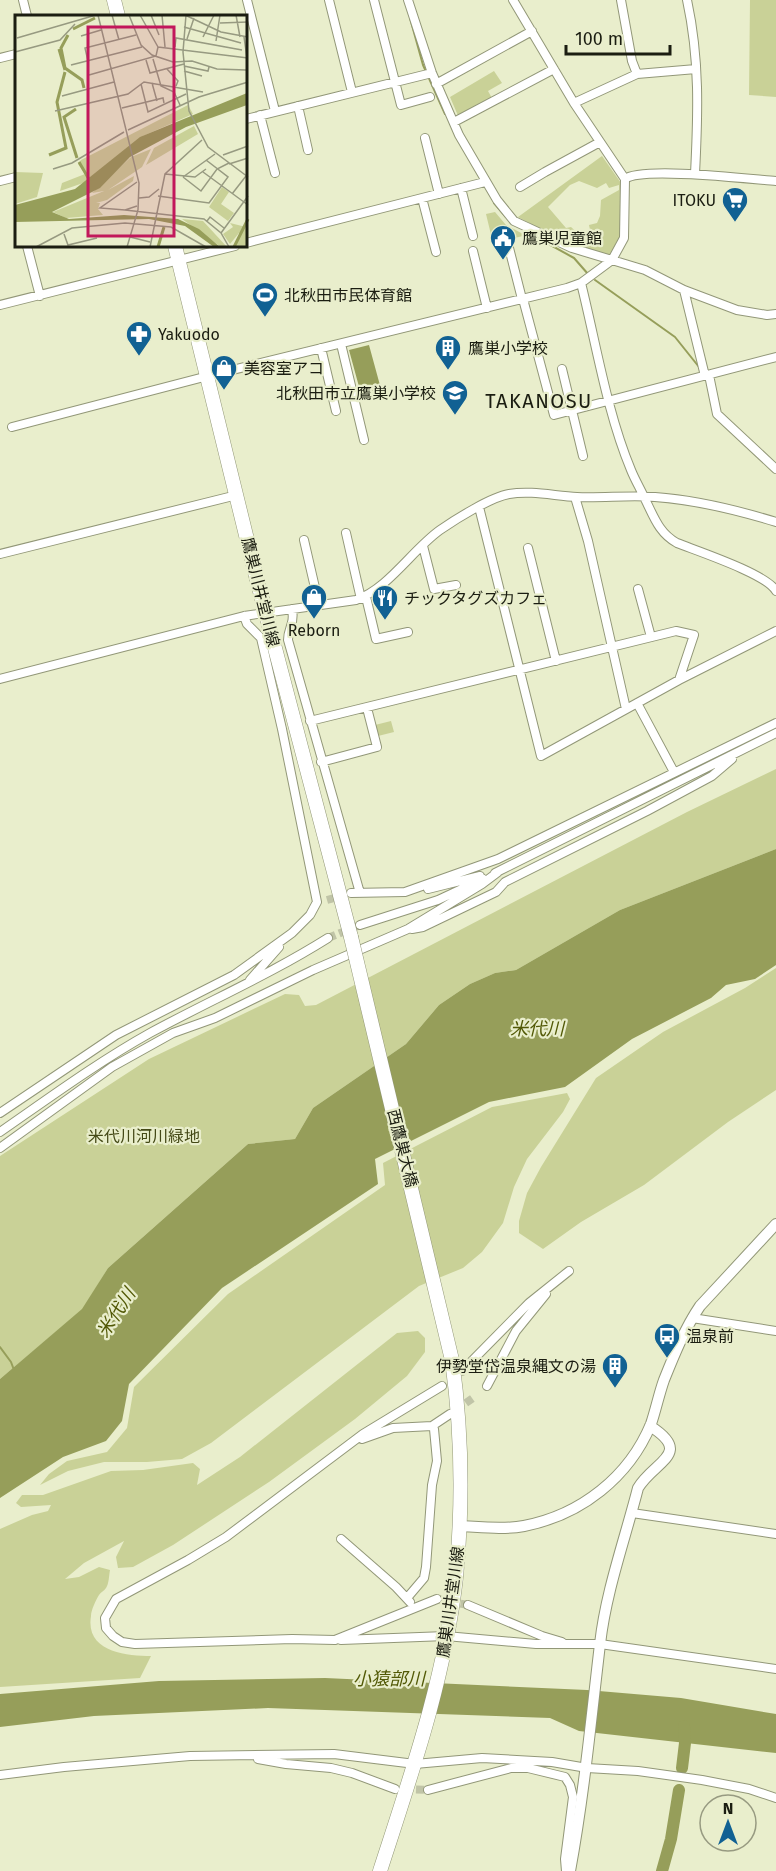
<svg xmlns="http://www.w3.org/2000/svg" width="776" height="1871" font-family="'Fira Sans','Noto Sans JP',sans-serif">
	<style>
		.green { fill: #c9d197; fill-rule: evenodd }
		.water { fill: #969e5a }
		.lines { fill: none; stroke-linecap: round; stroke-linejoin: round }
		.stream { stroke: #969e5a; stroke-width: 2 }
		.river { stroke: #969e5a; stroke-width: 12 }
		.minor-tunnel { stroke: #c0c4a7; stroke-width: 8; stroke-dasharray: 8 4; stroke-linecap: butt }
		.minor-casing { stroke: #929778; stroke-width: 10 }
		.tertiary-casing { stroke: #929778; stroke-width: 12 }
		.primary-casing { stroke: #929778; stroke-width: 15 }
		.minor { stroke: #fff; stroke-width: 8 }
		.tertiary { stroke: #fff; stroke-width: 10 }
		.primary { stroke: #fff; stroke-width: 14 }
		.primary-bridge-casing { stroke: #929778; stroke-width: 15; stroke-linecap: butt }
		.primary-bridge { stroke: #fff; stroke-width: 14 }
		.labels { text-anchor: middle; stroke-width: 4.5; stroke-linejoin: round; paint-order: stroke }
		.poi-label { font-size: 16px; fill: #1b1d11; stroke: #e9eecc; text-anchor: start }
		.street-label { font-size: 16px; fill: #1b1d11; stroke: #e9eecc }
		.park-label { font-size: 16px; fill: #444916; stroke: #e9eecc }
		.water-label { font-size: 18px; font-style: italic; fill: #525906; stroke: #e9eecc }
		.quarter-label { font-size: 20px; letter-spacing: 1.5px; fill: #1b1d11; stroke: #e9eecc }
		.inset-river { fill: none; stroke: #969e5a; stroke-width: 3 }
		.inset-road { fill: none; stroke: #979a81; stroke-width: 1.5 }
		.view { fill: #c2185b; fill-opacity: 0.15; stroke: #c2185b; stroke-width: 3 }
		.inset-edge { fill: none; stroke: #1b1d11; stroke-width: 3 }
	</style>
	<rect width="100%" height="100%" fill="#e9eecc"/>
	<path class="green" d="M750,0h26v97l-27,-2z
		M494,71l8,12 -14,8 5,9 -34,18 -9,-21z
		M602,156l19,27v51l-12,22 -36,-10 -55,-29zM579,181l18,7 9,-5 3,5 10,-3v5l-18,10 -1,16 -3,7 -8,2 2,10 -4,4 -4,-1 -12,-11 -5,1 -18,-21 22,-22z
		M495,212l11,13 17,9v2l-30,7 -7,-29z
		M391,721l3,11 -16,4 -3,-11z
		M776,769v80l-156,61 -104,60 -21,3 -25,11 -31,21 -33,39 -93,64 -18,31 -47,5 -140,124 -25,41 -83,70v-223l149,-97 136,-65 14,1 6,11 11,-1 371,-193z
		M776,968v122l-48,32 -84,63 -63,37 -38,27 -24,-16v-12l8,-28 14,-26 55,-89 67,-46 82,-44z
		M567,1093l3,6 -7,13 -36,47 -13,28 -11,36 -21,29 -19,16 -44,18 -208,157 -29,16 -35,3h-43l-36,9 -28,14 9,-11 18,-13 40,-9 20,-24 7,-41 94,-93 157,-109 -2,-22 109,-56z
		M418,1331l7,7v14l-18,24 -52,43 -86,63 -96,63 -40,22 -15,1 -2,-11 8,-16 -40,22 -19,16 14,-2 20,-10 11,3c-1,5 -1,14 -4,18 -2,3 -5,4 -7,7 -3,5 -8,15 -8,21 -6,36 35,40 60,40l-11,22 -140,9v-158l32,-14 16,-4 3,-6 -30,2 -5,-4 6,-8h21l68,-24 32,-1 50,-7 7,6 -3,16 43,-28 157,-124z"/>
	<path class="water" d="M369,345l12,44 -20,5 -12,-44z
		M776,849v116l-21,14 -29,6 -15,13 -79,41 -67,48 -76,15 -114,57 3,25 -156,104 -93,96 -7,37 -16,20 -43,16 -63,41v-119l82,-70 26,-41 140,-124 47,-5 18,-31 93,-64 33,-39 31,-21 25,-11 21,-3 104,-60z
		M325,1678l262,12 94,8 95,16v39l-197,-22 -29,-13 -282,-10 -174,8 -94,11v-33l159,-13z"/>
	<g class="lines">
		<path class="stream" d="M410,18l13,47 22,49
			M494,203l12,14
			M525,231l49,27 14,16
			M595,280l80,57 24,30
			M0,1347l11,15 3,8"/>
		<path class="river" d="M682,1768l3,-25 -1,-17
			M662,1871l9,-32 8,-49"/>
		<path class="minor-tunnel" d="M327,900l18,-5
			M328,938l32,-13
			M456,1410l17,-12
			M437,1599l31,6
			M404,1789l24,1"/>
		<g class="minor-casing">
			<path id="minor" d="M23,0l4,16
				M247,0l28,111
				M329,0l23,92
				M374,0l27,105 29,-8
				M408,0l24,73 27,62 38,65 17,21 58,27 73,22 39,20 53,20 30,5 9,-1
				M621,0l11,61 5,13
				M687,0c13,60 11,114 8,174
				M0,58l16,-4
				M436,84l96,-53
				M574,103l63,-29 59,-5
				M298,106l10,44
				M260,115l15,58
				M246,119l186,-46
				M454,122l100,-53
				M425,138l14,56
				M625,179c16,-13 125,0 151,2
				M0,181l16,-4
				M520,187l25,-15 55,-30
				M461,188l12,48
				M422,198l14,54
				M507,240l15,59
				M246,243l239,-61
				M27,246l13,50
				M473,251l14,57
				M581,283c15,60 26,130 50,187 4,10 10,20 14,29 9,18 14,34 32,44 20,8 90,31 99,48
				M684,290l21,86
				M523,299l31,116 222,-58
				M0,305l235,-59
				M341,344l23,96
				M321,348l15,63
				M562,369l21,87
				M709,375l8,39 59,55
				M12,427l196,-51 359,-88 14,-5 31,-23 12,-22 1,-59 -51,-76 -61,-103
				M575,497l13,44 38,168
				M479,507l62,249 138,-76 97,-49
				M346,533l15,66
				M304,540l15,65
				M423,546l11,43 22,-4
				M528,548l28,113
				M0,554l237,-59
				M638,589l13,48
				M366,597l10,42 32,-7
				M292,609c3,16 -4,18 -4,31l72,253
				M0,679l244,-63 112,-16c33,-12 56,-50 84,-70 16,-11 51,-33 69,-36 22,-4 46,2 68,3 26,1 54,-2 78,0 41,3 82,13 121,25
				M637,703l37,69
				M310,721l366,-90 18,4 -15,45
				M321,762l56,-15 -10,-39
				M495,873l281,-140
				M428,889l52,-13
				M351,893l54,-1 93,-33 278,-136
				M360,925l78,-25 45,-21
				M412,929l11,-2 73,-35 9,-10 142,-71 65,-35 20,-17
				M250,980l29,-33
				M0,1113l116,-78 118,-60 58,-42 18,-18 7,-13 -35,-173 -21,-91 -14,-14 -3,-8
				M0,1132c49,-34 98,-70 150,-99 59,-32 121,-59 178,-95
				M0,1148l112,-81 61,-34 42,-15 98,-48 95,-41 74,-45 16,-12
				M692,1318l84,13
				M462,1371l67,-68 40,-32
				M487,1386l29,-55 30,-37
				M432,1426l18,-12
				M362,1439l31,-11 39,-2 2,3 3,32 -5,24 -6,82 -2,11 -17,20
				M632,1513l144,21
				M341,1539l55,48 14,15
				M437,1599l-102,41 -43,-1 -157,5 -13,-2 -9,-6 -7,-8 -1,-10 11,-19 72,-39 38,-23 137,-103 79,-48
				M468,1605l74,31 20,6
				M341,1640l105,-4 90,8h64l176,25
				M258,1759l28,5 45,4 21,5 43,16
				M0,1775l64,-8 126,-11 144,-2 81,10 67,-6 70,4 35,6 51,3 64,9 47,9 27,9
				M428,1790l83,-22h17l37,9 5,8 3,12 -8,62 1,12"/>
		</g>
		<g class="tertiary-casing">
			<path id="tertiary" d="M460,1526c21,1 43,4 64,0 57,-11 105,-49 127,-102 5,-15 8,-30 13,-44 10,-25 21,-52 36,-74l76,-82
				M570,1871c14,-76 21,-151 30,-227 6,-53 25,-105 38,-156 16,-27 56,-34 12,-62"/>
		</g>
		<g class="primary-casing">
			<path id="primary" d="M114,0l4,16
				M175,246l81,330 95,361
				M380,1871c31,-96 65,-193 76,-294 7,-72 6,-145 -4,-217"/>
		</g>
		<use href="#minor" class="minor"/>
		<use href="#tertiary" class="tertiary"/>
		<use href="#primary" class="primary"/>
		<g class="primary-bridge-casing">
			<path id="primary-bridge" d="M351,937l101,423"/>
		</g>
		<use href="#primary-bridge" class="primary-bridge"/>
	</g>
	<defs>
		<g id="supermarket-pin" transform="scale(1.35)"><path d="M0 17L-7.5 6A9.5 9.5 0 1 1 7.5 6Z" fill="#116193" stroke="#e9eecc"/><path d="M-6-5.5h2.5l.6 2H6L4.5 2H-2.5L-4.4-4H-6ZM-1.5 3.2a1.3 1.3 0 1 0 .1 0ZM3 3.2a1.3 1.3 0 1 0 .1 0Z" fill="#fff"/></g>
		<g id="civic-pin" transform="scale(1.35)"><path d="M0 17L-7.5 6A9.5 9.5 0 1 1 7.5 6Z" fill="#116193" stroke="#e9eecc"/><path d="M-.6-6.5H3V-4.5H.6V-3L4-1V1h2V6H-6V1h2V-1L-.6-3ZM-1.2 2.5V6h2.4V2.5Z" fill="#fff"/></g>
		<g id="stadium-pin" transform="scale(1.35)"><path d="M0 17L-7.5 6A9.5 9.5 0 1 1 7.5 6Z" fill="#116193" stroke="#e9eecc"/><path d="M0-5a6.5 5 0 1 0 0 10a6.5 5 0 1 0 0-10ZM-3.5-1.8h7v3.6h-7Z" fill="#fff"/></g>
		<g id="pharmacy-pin" transform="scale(1.35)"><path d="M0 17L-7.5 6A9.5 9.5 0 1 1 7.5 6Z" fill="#116193" stroke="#e9eecc"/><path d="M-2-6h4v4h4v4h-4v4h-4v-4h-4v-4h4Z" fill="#fff"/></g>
		<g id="building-pin" transform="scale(1.35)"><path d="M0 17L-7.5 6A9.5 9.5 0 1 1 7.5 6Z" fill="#116193" stroke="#e9eecc"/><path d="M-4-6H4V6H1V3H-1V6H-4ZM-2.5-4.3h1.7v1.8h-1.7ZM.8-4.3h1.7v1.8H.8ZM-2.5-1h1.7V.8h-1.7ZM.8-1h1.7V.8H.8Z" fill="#fff"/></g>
		<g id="shop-pin" transform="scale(1.35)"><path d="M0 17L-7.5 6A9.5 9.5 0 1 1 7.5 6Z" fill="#116193" stroke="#e9eecc"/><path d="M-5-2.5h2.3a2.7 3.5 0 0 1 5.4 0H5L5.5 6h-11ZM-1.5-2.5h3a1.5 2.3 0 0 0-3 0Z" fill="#fff"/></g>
		<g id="school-pin" transform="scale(1.35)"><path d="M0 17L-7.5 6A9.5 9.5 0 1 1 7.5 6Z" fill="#116193" stroke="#e9eecc"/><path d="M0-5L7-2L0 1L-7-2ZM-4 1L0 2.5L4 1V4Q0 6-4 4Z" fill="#fff"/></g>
		<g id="restaurant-pin" transform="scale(1.35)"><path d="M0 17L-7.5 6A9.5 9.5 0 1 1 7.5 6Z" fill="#116193" stroke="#e9eecc"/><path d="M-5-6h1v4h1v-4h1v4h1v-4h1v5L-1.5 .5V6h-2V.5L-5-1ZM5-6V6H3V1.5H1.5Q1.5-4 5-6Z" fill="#fff"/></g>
		<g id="bus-pin" transform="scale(1.35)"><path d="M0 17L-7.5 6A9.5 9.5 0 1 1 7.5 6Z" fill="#116193" stroke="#e9eecc"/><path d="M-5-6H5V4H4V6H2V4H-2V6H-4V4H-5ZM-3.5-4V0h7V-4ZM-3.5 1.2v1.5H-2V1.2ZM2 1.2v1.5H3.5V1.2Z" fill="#fff"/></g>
	</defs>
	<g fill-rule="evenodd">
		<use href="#supermarket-pin" x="735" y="200"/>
		<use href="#civic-pin" x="503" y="238"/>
		<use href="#stadium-pin" x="265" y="295"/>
		<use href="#pharmacy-pin" x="139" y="334"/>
		<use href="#building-pin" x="448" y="348"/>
		<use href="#shop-pin" x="224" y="368"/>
		<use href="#school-pin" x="455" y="393"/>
		<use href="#shop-pin" x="314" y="597"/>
		<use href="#restaurant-pin" x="385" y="598"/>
		<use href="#bus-pin" x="667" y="1336"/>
		<use href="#building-pin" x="615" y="1366"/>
	</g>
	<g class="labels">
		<g class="poi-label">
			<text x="716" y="206" text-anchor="end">ITOKU</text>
			<text x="522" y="244">鷹巣児童館</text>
			<text x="284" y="301">北秋田市民体育館</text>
			<text x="158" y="340">Yakuodo</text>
			<text x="468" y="354">鷹巣小学校</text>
			<text x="244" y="374">美容室アコ</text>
			<text x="436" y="399" text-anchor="end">北秋田市立鷹巣小学校</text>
			<text x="404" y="604">チックタグズカフェ</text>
			<text x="314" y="636" text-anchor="middle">Reborn</text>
			<text x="686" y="1342">温泉前</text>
			<text x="596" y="1372" text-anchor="end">伊勢堂岱温泉縄文の湯</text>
		</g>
		<g class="street-label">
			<text transform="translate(261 592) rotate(76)" y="6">鷹巣川井堂川線</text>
			<text transform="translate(403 1148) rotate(76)" y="6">西鷹巣大橋</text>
			<text transform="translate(450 1602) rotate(-82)" y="6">鷹巣川井堂川線</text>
		</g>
		<g class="park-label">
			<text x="144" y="1142">米代川河川緑地</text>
		</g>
		<g class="water-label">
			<text x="537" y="1035">米代川</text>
			<text transform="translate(116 1313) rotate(-57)" y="6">米代川</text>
			<text x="389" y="1685">小猿部川</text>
		</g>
		<g class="quarter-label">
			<text x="539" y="408">TAKANOSU</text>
		</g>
	</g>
	<g transform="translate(15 15)">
		<rect width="232" height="232" fill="#e9eecc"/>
		<path d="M173,90l5,9 -50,22 -57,46 -26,9 2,-8 23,-9 -7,-10 3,-4zM179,111l4,8 -52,31 8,-17zM136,134l-9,18 -34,23 26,-14 -1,5 -26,19 -11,3h4l-2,6 5,6 -37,3 -13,-6 51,-21 -12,2 39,-36zM0,157l28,1 -6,24 -22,7zM207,172l7,5 -8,12 13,9 -6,8 -19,-14zM167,204l21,2 24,26h-6zM215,208l16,4 1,20h-12l5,-11 -1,-3 -9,11 -7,-10 10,-7z" fill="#c9d197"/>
		<path d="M232,78v12l-61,22 -56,30 -30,31 -48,24 17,7 55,-4 54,4 21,10 21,18h-6l-29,-21 -36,-7 -134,3v-17l60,-16 65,-52z" fill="#969e5a"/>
		<path class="inset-river" d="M58,14l22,-11M53,20l-7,13 4,20 17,12 2,8M44,34l6,21M61,94l-12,8 13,41M34,140l17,-7 -9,-46 8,-30M64,147l11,19M143,232l6,-20M219,232l14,-28"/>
		<path class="inset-road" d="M83,0l41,168 -1,27 -11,37M97,0l7,25M114,0l12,30 11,10 21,7 19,-1 25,8 29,1M136,0l8,20M147,0l3,32M170,0l36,17 27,5M171,0l-3,37 6,59 19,36 40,30M221,0l4,22M205,8l28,-1M169,12l57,16M66,21l20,-6M188,22l11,-22M229,22l3,21M2,23l79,-23M172,24l7,-21M201,26l4,-26M143,32l90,11M160,32l1,-9 66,12M0,37l45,-12 15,-16M138,44l8,27 13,6 6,13M131,45l4,13 34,-9M73,46l-3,-13 51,-13M56,50l71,-18M169,51l24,5 1,-4M152,54l11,12 -2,5M169,56l18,5M74,60l67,-19 2,-9 -18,-32M137,68l5,18M126,69l7,28 38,-18M47,81l52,-14M107,93l41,-10 1,5M40,96l73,-17 16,-12 59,10M113,115l71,-33 49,-15M208,140l25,-9M214,149l19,-6M38,154l19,-6 52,-31M188,157l45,33M150,159l30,3 11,-8M168,162l18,14 16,-22 12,-6M168,162l32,-23M217,179l14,-18M143,181l51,7 19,-26 -22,-17M124,183l10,-1 10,-8M122,191l-12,4 -25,-2 37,-26M110,195l79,9 17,14 8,14M192,206l3,-4 14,11M206,218l27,-37M49,219l4,11 29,-7M115,222l20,5M21,232l36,-19 53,-5 46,4 35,20M135,232l15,-73 37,-34"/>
		<path class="view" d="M73,12h86v209h-86z"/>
		<rect width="232" height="232" class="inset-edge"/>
	</g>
	<g transform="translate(728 1823)"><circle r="28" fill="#e9eecc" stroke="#979a81" stroke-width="1.5"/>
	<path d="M0-4.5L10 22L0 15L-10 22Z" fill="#116193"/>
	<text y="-9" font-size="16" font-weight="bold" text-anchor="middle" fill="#1b1d11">N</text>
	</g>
	<path d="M566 45v9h104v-9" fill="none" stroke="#1b1d11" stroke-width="3"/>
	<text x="575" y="45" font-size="18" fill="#1b1d11" stroke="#e9eecc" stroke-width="4.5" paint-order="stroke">100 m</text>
</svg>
